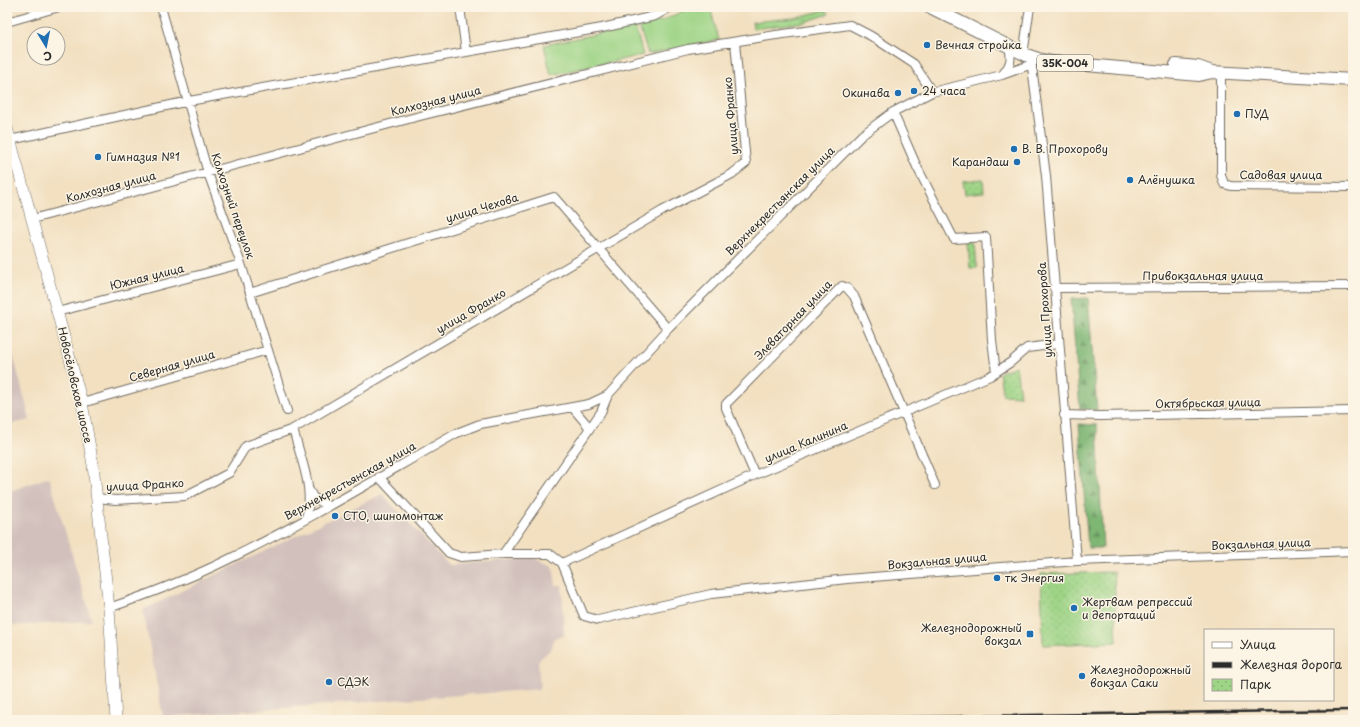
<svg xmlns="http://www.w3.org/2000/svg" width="1360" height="727" font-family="'Playpen Sans',sans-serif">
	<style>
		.industrial { fill: #d1c0bc }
		.grass { fill: #9ed486; stroke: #648058 }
		.forest { fill: url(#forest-firs); stroke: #54704f }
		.wetland { fill: url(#wetland-marsh); stroke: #648058 }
		.park { fill: url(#park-dots); stroke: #648058 }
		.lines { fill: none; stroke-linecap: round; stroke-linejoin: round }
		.street-casing { stroke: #716a60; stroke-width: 10 }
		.secondary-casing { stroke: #716a60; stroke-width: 12 }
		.primary-casing { stroke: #716a60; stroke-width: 14 }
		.street { stroke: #fff; stroke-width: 8 }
		.secondary { stroke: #fff; stroke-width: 11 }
		.primary { stroke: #fff; stroke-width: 12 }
		.rail { stroke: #2b2b2b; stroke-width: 2.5 }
		.poi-dot { fill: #1f6fb2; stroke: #fcf5e5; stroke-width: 1.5 }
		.labels { text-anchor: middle; stroke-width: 3; stroke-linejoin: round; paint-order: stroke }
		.shield { fill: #fcf5e5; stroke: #6a6863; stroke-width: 1 }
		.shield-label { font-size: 10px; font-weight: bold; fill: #2b2b2b }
		.poi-label { font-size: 11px; fill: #2b2b2b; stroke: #fcf5e5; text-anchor: start }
		.street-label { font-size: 11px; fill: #2b2b2b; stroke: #fcf5e5 }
	</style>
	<defs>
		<pattern id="forest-firs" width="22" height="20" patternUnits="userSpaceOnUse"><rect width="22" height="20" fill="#7eb673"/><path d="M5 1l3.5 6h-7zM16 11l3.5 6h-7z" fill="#67945f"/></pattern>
		<pattern id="wetland-marsh" width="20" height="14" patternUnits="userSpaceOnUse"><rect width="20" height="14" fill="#9ed486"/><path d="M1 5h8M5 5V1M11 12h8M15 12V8" fill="none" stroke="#88b674"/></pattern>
		<pattern id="park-dots" width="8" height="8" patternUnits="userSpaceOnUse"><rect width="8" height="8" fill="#9ed486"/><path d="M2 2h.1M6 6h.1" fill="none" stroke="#88b674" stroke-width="1.8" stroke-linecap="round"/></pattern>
	</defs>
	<rect width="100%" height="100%" fill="#fcf5e5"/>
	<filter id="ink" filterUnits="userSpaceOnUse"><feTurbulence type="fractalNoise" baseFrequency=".025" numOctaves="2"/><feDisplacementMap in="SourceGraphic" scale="8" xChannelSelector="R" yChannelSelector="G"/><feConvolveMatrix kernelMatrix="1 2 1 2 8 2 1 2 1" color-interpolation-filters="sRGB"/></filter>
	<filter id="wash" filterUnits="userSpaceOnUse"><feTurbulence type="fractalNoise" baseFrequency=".012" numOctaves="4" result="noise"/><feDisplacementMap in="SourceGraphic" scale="16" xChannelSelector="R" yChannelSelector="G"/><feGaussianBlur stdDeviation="0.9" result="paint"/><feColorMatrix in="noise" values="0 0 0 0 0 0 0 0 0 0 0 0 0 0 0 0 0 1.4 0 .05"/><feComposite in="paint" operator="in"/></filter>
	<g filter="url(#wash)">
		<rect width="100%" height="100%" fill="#f2e0c1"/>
		<path class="industrial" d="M7,331l23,89 -23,5z
			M49,477l43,144 -85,5v-134z
			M382,494l67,71 84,-7 20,8 3,19h6l2,51 -10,2 -2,10 -14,13 2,28 -377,28 -20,-107z"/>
		<path class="grass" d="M691,7h19l9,33 -71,14 -9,-28 23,-5z
			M635,26l8,29 -92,20 -7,-30z"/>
		<path class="forest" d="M1088,298l9,112 -17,-1 -9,-110z
			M1079,424l18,1 6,123h-15z"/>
		<path class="wetland" d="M826,10l3,4 -24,8 -52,7 -1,-7 41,-4z"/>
		<path class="park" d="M983,179l1,13 -19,2 -2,-13z
			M968,243h7l2,25h-7z
			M1016,366l4,30 -17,-1 -4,-22z
			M1114,572l3,70 -74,3 -2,-71z"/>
	</g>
	<g filter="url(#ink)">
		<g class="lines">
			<g class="street-casing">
				<path id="street" d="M161,7l47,166 33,91 46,147
					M460,7l6,45
					M7,22l52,-15
					M1024,48l6,-41
					M1031,59l15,117 31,385
					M1221,73v102l3,9 7,2 122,1
					M1003,74c8,-10 9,-15 6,-28
					M893,112l24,55 37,72 32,-2 6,103 4,32
					M10,140l179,-39 413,-73 53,-12 16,-9
					M32,219l384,-102 272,-68 88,-14 74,-10 21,11 43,28 18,28
					M1054,288l299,-2
					M250,293l304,-96 114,132
					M57,312l184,-48
					M82,403l186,-53
					M573,408l16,19
					M1064,415l36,1 253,-5
					M293,429c7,28 22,60 13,89
					M755,475l-29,-67v-4l116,-118 5,2 7,8 81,189
					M379,477l70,76 12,4 42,-3h47l12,9 22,53 14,4 113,-26 136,-15 230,-18 276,-10
					M309,490l4,7 15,9
					M97,498l18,2 70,-4 44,-23 17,-27 47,-17 369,-218 70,-37 14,-11 -11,-121
					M503,554l98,-142 7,-17
					M562,563l193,-88 235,-99 21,-14 16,-14 31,-4
					M109,608c40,-14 80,-29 118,-48 79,-38 154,-84 230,-127l23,-9 109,-20 19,-9 60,-66 194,-194 31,-23 39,-20 70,-17 30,-11"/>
			</g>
			<g class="secondary-casing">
				<path id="secondary" d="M7,128l75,275 11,62 16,143 7,112"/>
			</g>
			<g class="primary-casing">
				<path id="primary" d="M930,7l96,48 12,4 14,3 147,13 13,-3 141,8
					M1176,65l22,2 14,5"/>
			</g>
			<use href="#street" class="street"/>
			<use href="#secondary" class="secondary"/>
			<use href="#primary" class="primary"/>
			<path class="rail" d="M711,720l642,-10"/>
		</g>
	</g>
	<g class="poi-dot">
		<circle cx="927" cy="45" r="4"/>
		<circle cx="914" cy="91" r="4"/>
		<circle cx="898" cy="93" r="4"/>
		<circle cx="1237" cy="114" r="4"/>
		<circle cx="1014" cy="149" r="4"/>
		<circle cx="98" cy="157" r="4"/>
		<circle cx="1017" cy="162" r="4"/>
		<circle cx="1130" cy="180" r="4"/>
		<circle cx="335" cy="516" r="4"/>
		<circle cx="997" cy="578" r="4"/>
		<circle cx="1074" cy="608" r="4"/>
		<rect x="1026" y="630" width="8" height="8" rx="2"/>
		<circle cx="1082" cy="676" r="4"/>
		<circle cx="329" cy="682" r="4"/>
	</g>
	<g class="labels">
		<rect class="shield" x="1037" y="55" width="56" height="16" rx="3"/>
		<g class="shield-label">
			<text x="1065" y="67">35К-004</text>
		</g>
		<g class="poi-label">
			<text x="935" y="49">Вечная стройка</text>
			<text x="922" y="95">24 часа</text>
			<text x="890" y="97" text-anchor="end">Окинава</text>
			<text x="1245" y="118">ПУД</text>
			<text x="1022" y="153">В. В. Прохорову</text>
			<text x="106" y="161">Гимназия №1</text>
			<text x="1009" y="166" text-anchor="end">Карандаш</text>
			<text x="1138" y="184">Алёнушка</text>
			<text x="343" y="520">СТО, шиномонтаж</text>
			<text x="1005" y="582">тк Энергия</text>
			<text x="1082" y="606">Жертвам репрессий<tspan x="1082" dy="13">и депортаций</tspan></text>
			<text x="1022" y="632" text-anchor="end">Железнодорожный<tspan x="1022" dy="13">вокзал</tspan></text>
			<text x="1090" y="674">Железнодорожный<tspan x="1090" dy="13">вокзал Саки</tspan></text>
			<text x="337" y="686">СДЭК</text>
		</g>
		<g class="street-label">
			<text transform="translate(436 101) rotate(-14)" y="4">Колхозная улица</text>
			<text transform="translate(731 116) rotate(-95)" y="4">улица Франко</text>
			<text x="1281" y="179">Садовая улица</text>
			<text transform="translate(111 187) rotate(-15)" y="4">Колхозная улица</text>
			<text transform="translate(780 201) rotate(-45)" y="4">Верхнекрестьянская улица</text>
			<text transform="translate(233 206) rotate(71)" y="4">Колхозный переулок</text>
			<text transform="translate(482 208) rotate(-17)" y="4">улица Чехова</text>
			<text x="1203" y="280">Привокзальная улица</text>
			<text transform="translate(147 277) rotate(-14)" y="4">Южная улица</text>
			<text transform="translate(1045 310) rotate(-94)" y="4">улица Прохорова</text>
			<text transform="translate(471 311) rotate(-30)" y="4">улица Франко</text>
			<text transform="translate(793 320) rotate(-46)" y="4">Элеваторная улица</text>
			<text transform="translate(172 366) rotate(-16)" y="4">Северная улица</text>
			<text transform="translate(75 385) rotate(77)" y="4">Новосёловское шоссе</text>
			<text transform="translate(1208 403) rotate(-1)" y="4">Октябрьская улица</text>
			<text transform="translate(806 442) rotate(-23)" y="4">улица Калинина</text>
			<text transform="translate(350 481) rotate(-29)" y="4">Верхнекрестьянская улица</text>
			<text transform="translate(145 485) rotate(-3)" y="4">улица Франко</text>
			<text transform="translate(1261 544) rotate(-2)" y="4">Вокзальная улица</text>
			<text transform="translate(937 561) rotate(-5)" y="4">Вокзальная улица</text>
		</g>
	</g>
	<rect width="1360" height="727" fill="none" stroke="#fcf5e5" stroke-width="24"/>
	<rect x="1204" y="629" width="130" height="72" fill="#fcf5e5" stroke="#a8a49b"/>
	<rect x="1212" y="642" width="20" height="6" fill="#ffffff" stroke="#a8a49b"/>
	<text x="1240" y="649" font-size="12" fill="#2b2b2b">Улица</text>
	<rect x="1212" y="662" width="20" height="6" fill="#2b2b2b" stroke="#a8a49b"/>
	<text x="1240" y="669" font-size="12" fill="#2b2b2b">Железная дорога</text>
	<rect x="1212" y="679" width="20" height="12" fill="url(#park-dots)" stroke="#a8a49b"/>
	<text x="1240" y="689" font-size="12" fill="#2b2b2b">Парк</text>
	<g transform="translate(46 46) rotate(170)"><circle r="19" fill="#fcf5e5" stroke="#a8a49b"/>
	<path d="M0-3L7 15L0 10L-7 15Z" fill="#1f6fb2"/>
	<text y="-6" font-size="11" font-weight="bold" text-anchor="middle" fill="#2b2b2b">С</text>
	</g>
</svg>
